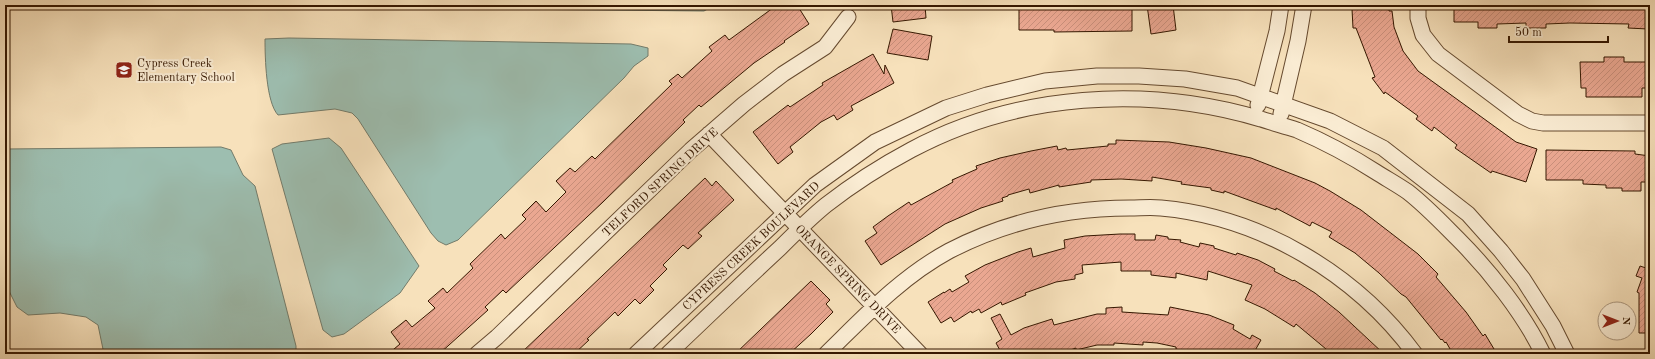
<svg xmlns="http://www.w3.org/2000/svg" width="1655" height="359" font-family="'Old Standard TT',serif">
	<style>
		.water { fill: #9dbeb0; stroke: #737b6a }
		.building { fill: url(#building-hatch); stroke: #351700 }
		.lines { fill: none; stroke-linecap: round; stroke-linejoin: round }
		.street-casing { stroke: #664a2f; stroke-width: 17 }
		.street { stroke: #faecd3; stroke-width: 15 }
		.labels { text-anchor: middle; stroke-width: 4; stroke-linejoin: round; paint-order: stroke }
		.poi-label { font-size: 12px; fill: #351700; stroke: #faecd3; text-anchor: start }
		.street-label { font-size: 12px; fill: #351700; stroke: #faecd3 }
	</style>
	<defs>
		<pattern id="building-hatch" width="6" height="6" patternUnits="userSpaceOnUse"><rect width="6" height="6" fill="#eaa791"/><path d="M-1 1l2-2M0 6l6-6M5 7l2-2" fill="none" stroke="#c98f7b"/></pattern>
	</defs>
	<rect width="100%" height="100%" fill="#f7e1bb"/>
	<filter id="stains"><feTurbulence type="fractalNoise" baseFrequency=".005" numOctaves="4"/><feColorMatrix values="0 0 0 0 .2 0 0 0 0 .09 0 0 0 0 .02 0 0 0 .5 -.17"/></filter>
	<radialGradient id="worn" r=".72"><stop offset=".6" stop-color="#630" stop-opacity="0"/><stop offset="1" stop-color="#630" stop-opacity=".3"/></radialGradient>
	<path class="water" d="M496,5h219l-11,6 -206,-2z
		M289,38l342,6 17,4v8l-14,10 -10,12 -166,162 -12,5 -8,-4 -7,-8 -73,-114 -6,-6 -17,-4 -57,6c-12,-13 -13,-57 -13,-76z
		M329,138l12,10 78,118 -19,27 -56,41 -12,3 -9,-7 -51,-181 10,-5z
		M221,147l10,3 12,25 12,11 41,160v8h-192l-6,-29 -12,-8 -26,-4 -32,2 -11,-8 -12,-24v-134z"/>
	<path class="building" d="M777,5h20l12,19 -25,17 1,1 -31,21 -53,44 -2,-2 -16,15 2,2 -82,80 -97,91 -3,-3 -18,17 3,3 -49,44h-51l12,-10 -9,-12 15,-12 6,7 23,-19 -7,-7 15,-13 4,5 26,-25 -3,-4 31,-30 4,5 21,-20 -4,-4 14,-14 10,11 20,-20 -10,-11 14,-13 5,4 17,-16 3,3 77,-75 -3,-3 9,-7 4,4 30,-27 -3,-4 16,-12 4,5z
		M891,5h34l1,13 -33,4z
		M1019,5h113v26l-78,1v-2h-35z
		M1147,5h26l3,25 -25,4z
		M1454,5h194v24l-20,-1 1,-4 -59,-1 -24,1v4h-20v-5l-29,1v4h-19v-6h-24z
		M1389,6v5h3l2,16 9,24 15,20 98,71 21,7 -11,33 -34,-11 -1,2 -36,-25 2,-3 -23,-18 -2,4 -16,-12 2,-3 -33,-24 -1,2 -12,-16 3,-1 -19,-49h-3l-1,-19z
		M893,29l39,7 -4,24 -41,-7z
		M873,54l11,20 1,-9 9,18 -43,23 2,4 -16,10 -3,-5 -13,7 -31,25 3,5 -15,12 -25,-32 35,-27 2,2 33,-22 -1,-2z
		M1604,57h20v5h24v26h-6v9h-56v-9h-5l-1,-26h24z
		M1116,140l53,2 37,6 45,10 64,25 15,8 31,19 57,44 20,20 -2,3 30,35 17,24 2,-2 12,20h-44l-7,-12 -1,1 -3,-4 -1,1 -35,-43 -5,-3 -22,-21 -24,-20 -26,-16 3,-5 -20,-10 -2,4 -34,-18v2l-52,-19v2l-13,-3v-2l-30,-4 1,-2 -30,-5v4l-31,-2 -30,1v2l-32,5v-2l-29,8 -1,-4 -21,6v1l-6,2 1,3 -22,7 -36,16 -64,41 -16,-24 12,-8 -4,-6 15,-11 21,-14 2,3 42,-23 -1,-2 25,-11 -1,-3 24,-8 31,-7 26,-5 1,4 8,-2 1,2 41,-4v-2h8z
		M1546,150l89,1v3l15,2v26h-9v9h-19v-3h-16v-3l-23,-1v-4h-37z
		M705,178l7,8 4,-5 18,19 -36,33 4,3 -14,13 -5,-4 -20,20 4,4 -17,17 4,4 -14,14 -5,-5 -17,17 -3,-4 -28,27 2,1 -15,14h-54z
		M1120,234h15v6h20l1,-5 12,2v2l13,1 -1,2 19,5 1,-4 14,3v2l22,7 1,-2 21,7 17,9 -1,2 19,10 1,-1 21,13 24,19 45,42h-52l-36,-30 -2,3 -29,-18 -20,-9 7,-15 -44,-14 -1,9 -31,-7v5l-25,-3v-4h-30v-9l-39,3 1,8 -8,2v4l-19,3 -31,11 1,2 -24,10 -1,-3 -20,11 -2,-4 -7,4 -1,-2 -17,11 -3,-5 -10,6 -13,-21 16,-10v1l6,-4 2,3 17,-10 -4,-6 20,-11 33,-13 13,-4 2,9 32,-9 -1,-8 21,-4z
		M1649,260h1v73h-11v-40l-2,-1 5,-14 -6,-2 4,-10 6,2z
		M811,281l19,19 -4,4 7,8 -22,22 -22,20h-54z
		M1122,307v5l46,3 2,-8 39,8 25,10 -1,4 17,10 2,-4 9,5 -8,14h-56l-21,-5v-2l-19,-4 -14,-1v3l-29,-2v2h-17l-21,5v-2l-17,6h-57l-6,-11 6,-4 -11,-21 9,-4 11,21 13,-7 28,-9 2,6 43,-11h9v-6z"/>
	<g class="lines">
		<g class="street-casing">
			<path id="street" d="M1418,5v13l5,17 15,19 80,60 14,7 11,2h107
				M1258,105l19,-74 4,-26
				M1281,114l17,-73 6,-36
				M709,134l211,220
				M477,354l20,-17 194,-187 53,-46 39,-30 42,-27 23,-30
				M636,354l179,-169 60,-43 71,-34 41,-13 58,-14 52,-5h42l46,3 52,9 93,33 53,27 85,66 33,37 22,28 30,47 14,28
				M668,354c37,-35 74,-71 112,-106 15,-15 30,-30 46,-43 27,-21 55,-39 85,-55 106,-57 236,-65 350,-31 12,4 24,7 36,11 28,12 54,26 79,42 11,7 22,13 32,20 18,14 34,31 50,47 31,31 66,75 85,115
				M826,354c38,-37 75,-77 123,-103 58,-30 116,-43 181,-43 10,0 21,-1 31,0 100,9 195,66 254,146"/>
		</g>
		<use href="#street" class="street"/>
	</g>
	<defs>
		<g id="school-square" transform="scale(0.9)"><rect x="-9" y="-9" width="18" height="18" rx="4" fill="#8f2418" stroke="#faecd3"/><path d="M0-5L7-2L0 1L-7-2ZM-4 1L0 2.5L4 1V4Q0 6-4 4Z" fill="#fff"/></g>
	</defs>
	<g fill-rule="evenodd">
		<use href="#school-square" x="124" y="70"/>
	</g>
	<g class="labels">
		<g class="poi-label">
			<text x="137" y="67">Cypress Creek<tspan x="137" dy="14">Elementary School</tspan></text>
		</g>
		<g class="street-label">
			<text transform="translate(660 182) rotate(-43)" y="4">TELFORD SPRING DRIVE</text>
			<text transform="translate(751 246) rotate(-43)" y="4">CYPRESS CREEK BOULEVARD</text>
			<text transform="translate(848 279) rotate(46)" y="4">ORANGE SPRING DRIVE</text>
		</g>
	</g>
	<rect width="1655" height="359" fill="none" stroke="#f7e1bb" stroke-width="20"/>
	<rect x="6" y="6" width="1643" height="347" fill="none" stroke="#351700" stroke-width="2"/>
	<rect x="10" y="10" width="1635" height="339" fill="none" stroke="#351700"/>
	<g transform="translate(1617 321) rotate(90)"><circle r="19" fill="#faecd3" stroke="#ab977f"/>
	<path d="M0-3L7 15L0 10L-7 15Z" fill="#8f2418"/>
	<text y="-6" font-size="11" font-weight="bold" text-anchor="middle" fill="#351700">N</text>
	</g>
	<path d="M1509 36v6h99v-6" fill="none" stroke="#351700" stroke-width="2"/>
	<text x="1515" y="36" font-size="12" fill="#351700" stroke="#faecd3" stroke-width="3" paint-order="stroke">50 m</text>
	<rect width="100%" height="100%" filter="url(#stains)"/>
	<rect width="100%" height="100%" fill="url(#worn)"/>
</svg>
